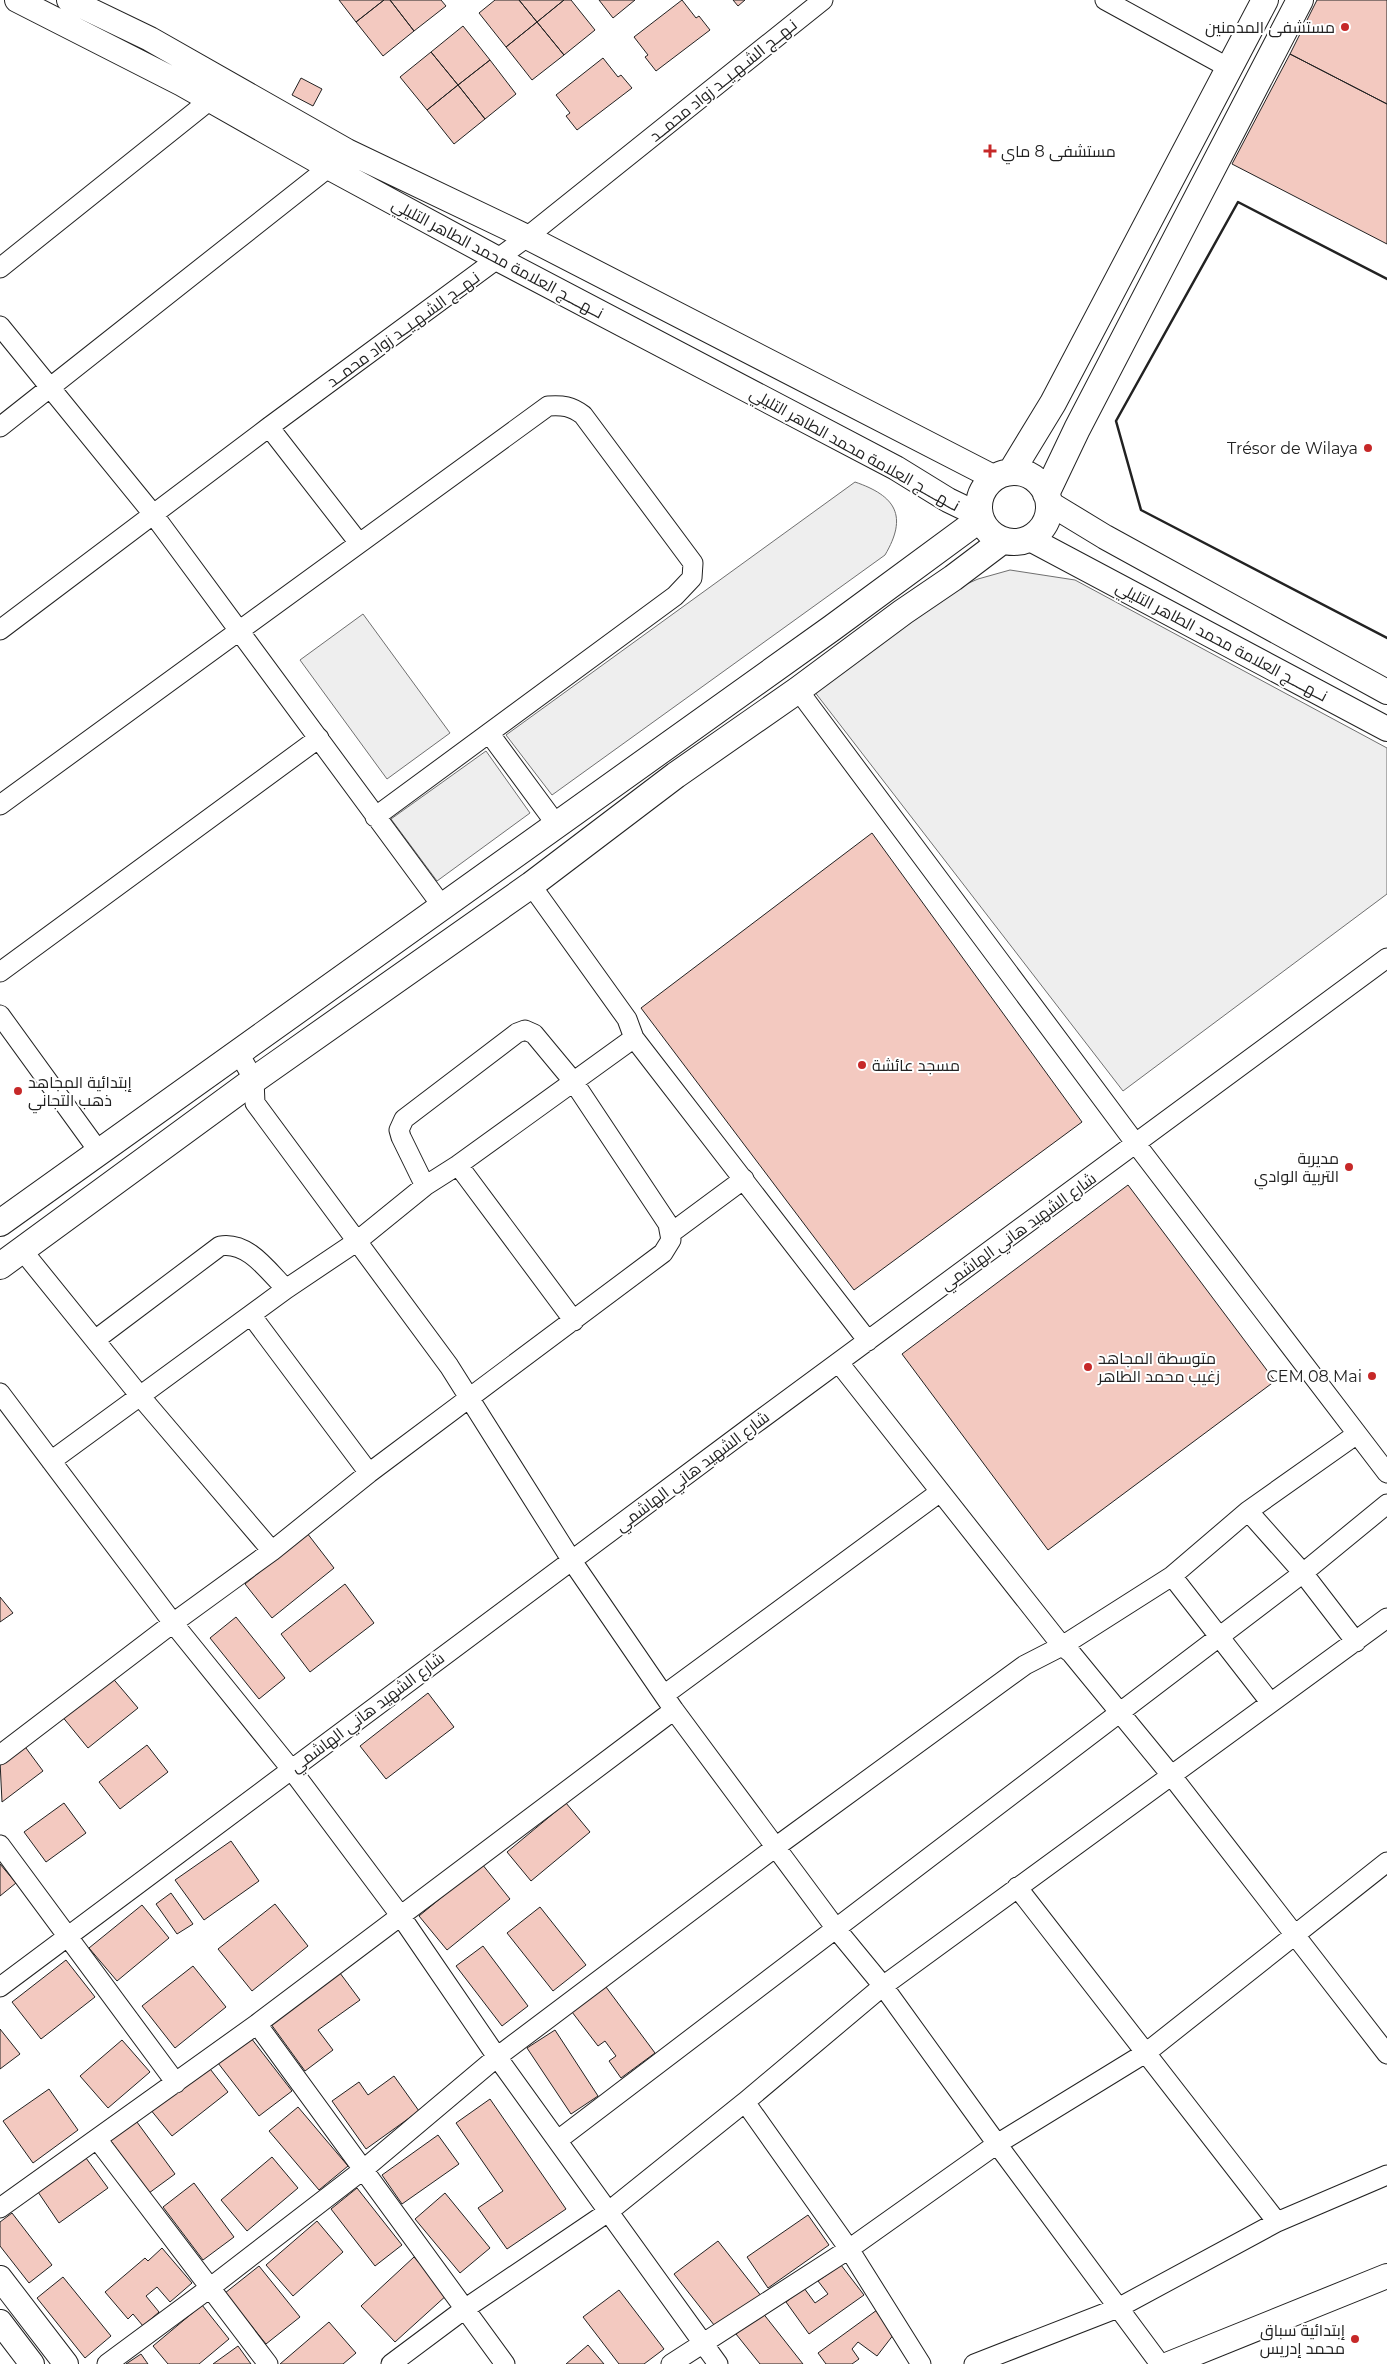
<svg xmlns="http://www.w3.org/2000/svg" width="1387" height="2364" font-family="Montserrat,Cairo,sans-serif">
	<style>
		.green { fill: #eee; stroke: #6f6f6f }
		.building { fill: #f3c9c0; stroke: #222 }
		.lines { fill: none; stroke-linecap: round; stroke-linejoin: round }
		.minor-casing { stroke: #222; stroke-width: 21 }
		.tertiary-casing { stroke: #222; stroke-width: 26 }
		.secondary-casing { stroke: #222; stroke-width: 28 }
		.minor { stroke: #fff; stroke-width: 19 }
		.tertiary { stroke: #fff; stroke-width: 24 }
		.secondary { stroke: #fff; stroke-width: 26 }
		.wall { stroke: #222; stroke-width: 2.5 }
		.poi-dot { fill: #c62828; stroke: #fff; stroke-width: 2 }
		.labels { text-anchor: middle; stroke-width: 4; stroke-linejoin: round; paint-order: stroke }
		.poi-label { font-size: 16px; fill: #222; stroke: #fff; text-anchor: end }
		.street-label { font-size: 16px; fill: #222; stroke: #fff }
	</style>
	<rect width="100%" height="100%" fill="#fff"/>
	<path class="green" d="M855,482c41,14 53,34 30,73l-333,240 -46,-60z
		M1010,570l65,10 312,168v146l-264,197 -309,-400 148,-105 16,-7z
		M363,614l87,119 -63,46 -87,-119z
		M486,751l44,62 -93,68 -46,-62z"/>
	<path class="building" d="M339,0h45l-28,22z
		M384,0h6l24,31 -31,25 -27,-34z
		M390,0h51l5,6 -32,25z
		M495,0h24l18,22 -31,25 -27,-34z
		M519,0h45l-27,22z
		M564,0h7l24,30 -31,25 -27,-33z
		M599,0h36l-22,18z
		M682,0l14,18 3,-2 11,14 -54,41 -11,-14 3,-2 -14,-18z
		M733,0h12l-7,6z
		M1317,0h70v104l-97,-50z
		M537,22l27,33 -32,25 -26,-33z
		M463,26l27,34 -32,25 -27,-33z
		M431,52l27,33 -31,25 -27,-33z
		M1290,54l97,50v140l-155,-80z
		M603,58l15,19 3,-2 11,13 -55,42 -11,-14 4,-3 -14,-18z
		M490,60l26,34 -31,25 -27,-34z
		M301,78l21,11 -9,17 -21,-11z
		M458,85l27,34 -31,25 -27,-34z
		M872,833l210,289 -228,168 -213,-282z
		M1128,1185l147,196 -227,169 -146,-196z
		M307,1533l27,35 -62,50 -27,-34z
		M345,1584l29,39 -64,49 -29,-38z
		M0,1597l13,16 -13,9z
		M236,1617l49,61 -26,21 -49,-61z
		M110,1675l28,33 -50,40 -27,-33z
		M428,1693l26,34 -68,52 -26,-33z
		M23,1744l20,27 -41,31 -2,-41z
		M147,1745l21,27 -48,37 -21,-27z
		M64,1803l22,30 -40,29 -22,-30z
		M566,1803l24,29 -59,49 -24,-29z
		M231,1841l28,40 -55,39 -29,-40z
		M0,1864l16,19 -16,13z
		M482,1864l28,35 -63,51 -28,-34z
		M171,1893l22,31 -16,10 -21,-30z
		M275,1904l33,42 -56,45 -34,-42z
		M142,1905l27,33 -52,43 -28,-33z
		M540,1907l46,58 -33,26 -46,-58z
		M483,1946l45,60 -26,20 -46,-60z
		M66,1960l29,37 -54,42 -29,-37z
		M193,1966l33,41 -51,41 -33,-42z
		M337,1969l23,31 -42,30 15,20 -28,21 -37,-51z
		M606,1987l49,66 -34,25 -12,-17 7,-5 -11,-15 -7,5 -26,-34z
		M0,2029l20,25 -20,15z
		M555,2030l43,66 -27,18 -44,-66z
		M251,2038l41,53 -33,25 -41,-53z
		M122,2040l28,32 -42,36 -28,-32z
		M207,2065l21,27 -56,44 -22,-27z
		M394,2076l25,35 -53,38 -34,-48 27,-19 9,13z
		M49,2089l29,41 -45,33 -30,-42z
		M490,2099l76,110 -59,40 -29,-41 25,-17 -47,-68z
		M298,2107l50,59 -29,24 -50,-59z
		M134,2118l41,56 -26,19 -41,-56z
		M438,2135l21,29 -57,40 -20,-29z
		M272,2157l26,31 -51,43 -26,-31z
		M86,2158l22,30 -49,35 -21,-31z
		M194,2183l40,54 -31,23 -40,-53z
		M357,2188l45,57 -27,21 -44,-57z
		M445,2193l45,55 -30,25 -45,-54z
		M12,2213l40,52 -23,18 -29,-37v-24z
		M808,2215l21,30 -61,43 -21,-31z
		M317,2221l26,31 -50,44 -27,-31z
		M718,2241l44,56 -44,33 -44,-56z
		M162,2248l30,35 -22,19 -13,-15 -11,9 13,16 -16,14 -10,-12 -5,5 -23,-27 40,-34 3,3z
		M414,2257l34,37 -53,48 -34,-36z
		M841,2265l23,30 -55,39 -23,-32 18,-14 11,15 13,-9 -10,-13z
		M259,2266l41,51 -34,27 -41,-51z
		M63,2277l48,59 -26,22 -48,-60z
		M619,2290l45,59 -20,15h-25l-36,-47z
		M202,2305l27,34 -30,25h-31l-15,-18z
		M877,2310l17,24 -17,22 -19,-14 -6,7 7,10 -7,5h-26l-8,-11z
		M762,2312l41,52h-43l-24,-30z
		M329,2322l27,31 -13,11h-63z
		M588,2345l16,19h-38z
		M238,2346l13,18h-38z
		M141,2354l7,10h-22z"/>
	<g class="lines">
		<g class="minor-casing">
			<path id="minor" d="M1105,0l124,68
				M0,268l210,-168
				M0,326l153,188 289,392
				M0,427l338,-267
				M269,427l90,116
				M0,630l269,-203 258,-190 296,-237
				M798,690l338,454 251,329
				M489,733l67,91
				M0,805l548,-399c15,-1 23,0 35,9l110,148 -1,15 -17,18 -300,221
				M0,972l319,-234
				M0,1015l100,138
				M634,1038l234,303
				M238,1052l16,28 1,23 194,263 123,195 102,149 163,220 46,56 114,158 163,220
				M458,1165l116,156
				M671,1233l73,-54
				M22,1250l118,146 146,-107 70,-47 69,-56 33,-21 176,-127 -7,-19 -96,-134
				M251,1315l118,158
				M95,1340l125,-94c28,-5 48,25 66,43
				M839,1363l223,283 110,-70 76,-65 109,-77
				M0,1393l173,230 118,146 109,146 97,142 221,307
				M51,1461l89,-65 132,155
				M1248,1511l55,62 53,69
				M1172,1576l98,126
				M664,1695l276,-203
				M0,1755l173,-132 99,-72 97,-78 294,-220 8,-13 -3,-16 -95,-143 -39,-47 -9,-4 -8,3 -113,86 -5,11 2,7 24,49
				M0,1845l176,238
				M1017,1887l260,335
				M0,1987l760,-567 627,-462
				M257,2024l248,340
				M745,2102l104,147 72,115
				M97,2139l171,225
				M558,2140l745,-567 84,-69
				M0,2208l257,-184 417,-314
				M107,2364l104,-77 153,-118 133,-112 280,-211 248,-181 37,-19 9,7 100,122 216,279
				M391,2364l75,-56 142,-96 137,-110 138,-116 504,-368
				M671,2364l178,-115 148,-105 150,-92 240,-190
				M974,2364l144,-56 159,-86 110,-47"/>
		</g>
		<g class="tertiary-casing">
			<path id="tertiary" d="M17,0l165,84 148,84 168,91 398,209 52,32 31,15
				M69,0l81,39 197,112 180,86 468,241
				M1049,503l56,34 282,155
				M1030,539l357,190
				M0,2278l66,86
				M0,2322l32,42
				M1169,2364l218,-88"/>
		</g>
		<g class="secondary-casing">
			<path id="secondary" d="M979 507a35 35 0 1 1 70 0a35 35 0 1 1-70 0Z
				M1011,472l42,-69 212,-403
				M1046,494l31,-65 223,-429
				M0,1223l832,-595 148,-109
				M0,1266l254,-186 277,-195 145,-110 122,-85 105,-78 50,-34 49,-37"/>
		</g>
		<use href="#minor" class="minor"/>
		<use href="#tertiary" class="tertiary"/>
		<use href="#secondary" class="secondary"/>
		<path class="wall" d="M1387,279l-149,-77 -122,219 25,89 246,128"/>
	</g>
	<g class="poi-dot">
		<circle cx="1345" cy="27" r="5"/>
		<path d="M987.5 143.5h5v5h5v5h-5v5h-5v-5h-5v-5h5z"/>
		<circle cx="1368" cy="448" r="5"/>
		<circle cx="862" cy="1065" r="5"/>
		<circle cx="18" cy="1091" r="5"/>
		<circle cx="1349" cy="1167" r="5"/>
		<circle cx="1088" cy="1367" r="5"/>
		<circle cx="1372" cy="1376" r="5"/>
		<circle cx="1355" cy="2339" r="5"/>
	</g>
	<g class="labels">
		<g class="poi-label">
			<text x="1335" y="33">مستشفى المدمنين</text>
			<text x="1001" y="157" text-anchor="start">مستشفى 8 ماي</text>
			<text x="1358" y="454">Trésor de Wilaya</text>
			<text x="872" y="1071" text-anchor="start">مسجد عائشة</text>
			<text x="28" y="1088" text-anchor="start">إبتدائية المجاهد<tspan x="28" dy="18">ذهب التجاني</tspan></text>
			<text x="1339" y="1164">مديربة<tspan x="1339" dy="18">التربية الوادي</tspan></text>
			<text x="1098" y="1364" text-anchor="start">متوسطة المجاهد<tspan x="1098" dy="18">زغيب محمد الطاهر</tspan></text>
			<text x="1362" y="1382">CEM 08 Mai</text>
			<text x="1345" y="2336">إبتدائية سباق<tspan x="1345" dy="18">محمد إدريس</tspan></text>
		</g>
		<g class="street-label">
			<text transform="translate(723 80) rotate(-39)" y="6">نـهــج الشـهـيــد زواد محمــد</text>
			<text transform="translate(498 258) rotate(28)" y="6">نــهــــج العلامة محمد الطاهر التليلي</text>
			<text transform="translate(403 329) rotate(-36)" y="6">نـهــج الشـهـيــد زواد محمــد</text>
			<text transform="translate(855 449) rotate(29)" y="6">نــهــــج العلامة محمد الطاهر التليلي</text>
			<text transform="translate(1222 641) rotate(28)" y="6">نــهــــج العلامة محمد الطاهر التليلي</text>
			<text transform="translate(1018 1231) rotate(-36)" y="6">شارع الشهيد هاني الهاشمي</text>
			<text transform="translate(692 1471) rotate(-37)" y="6">شارع الشهيد هاني الهاشمي</text>
			<text transform="translate(367 1712) rotate(-37)" y="6">شارع الشهيد هاني الهاشمي</text>
		</g>
	</g>
</svg>
